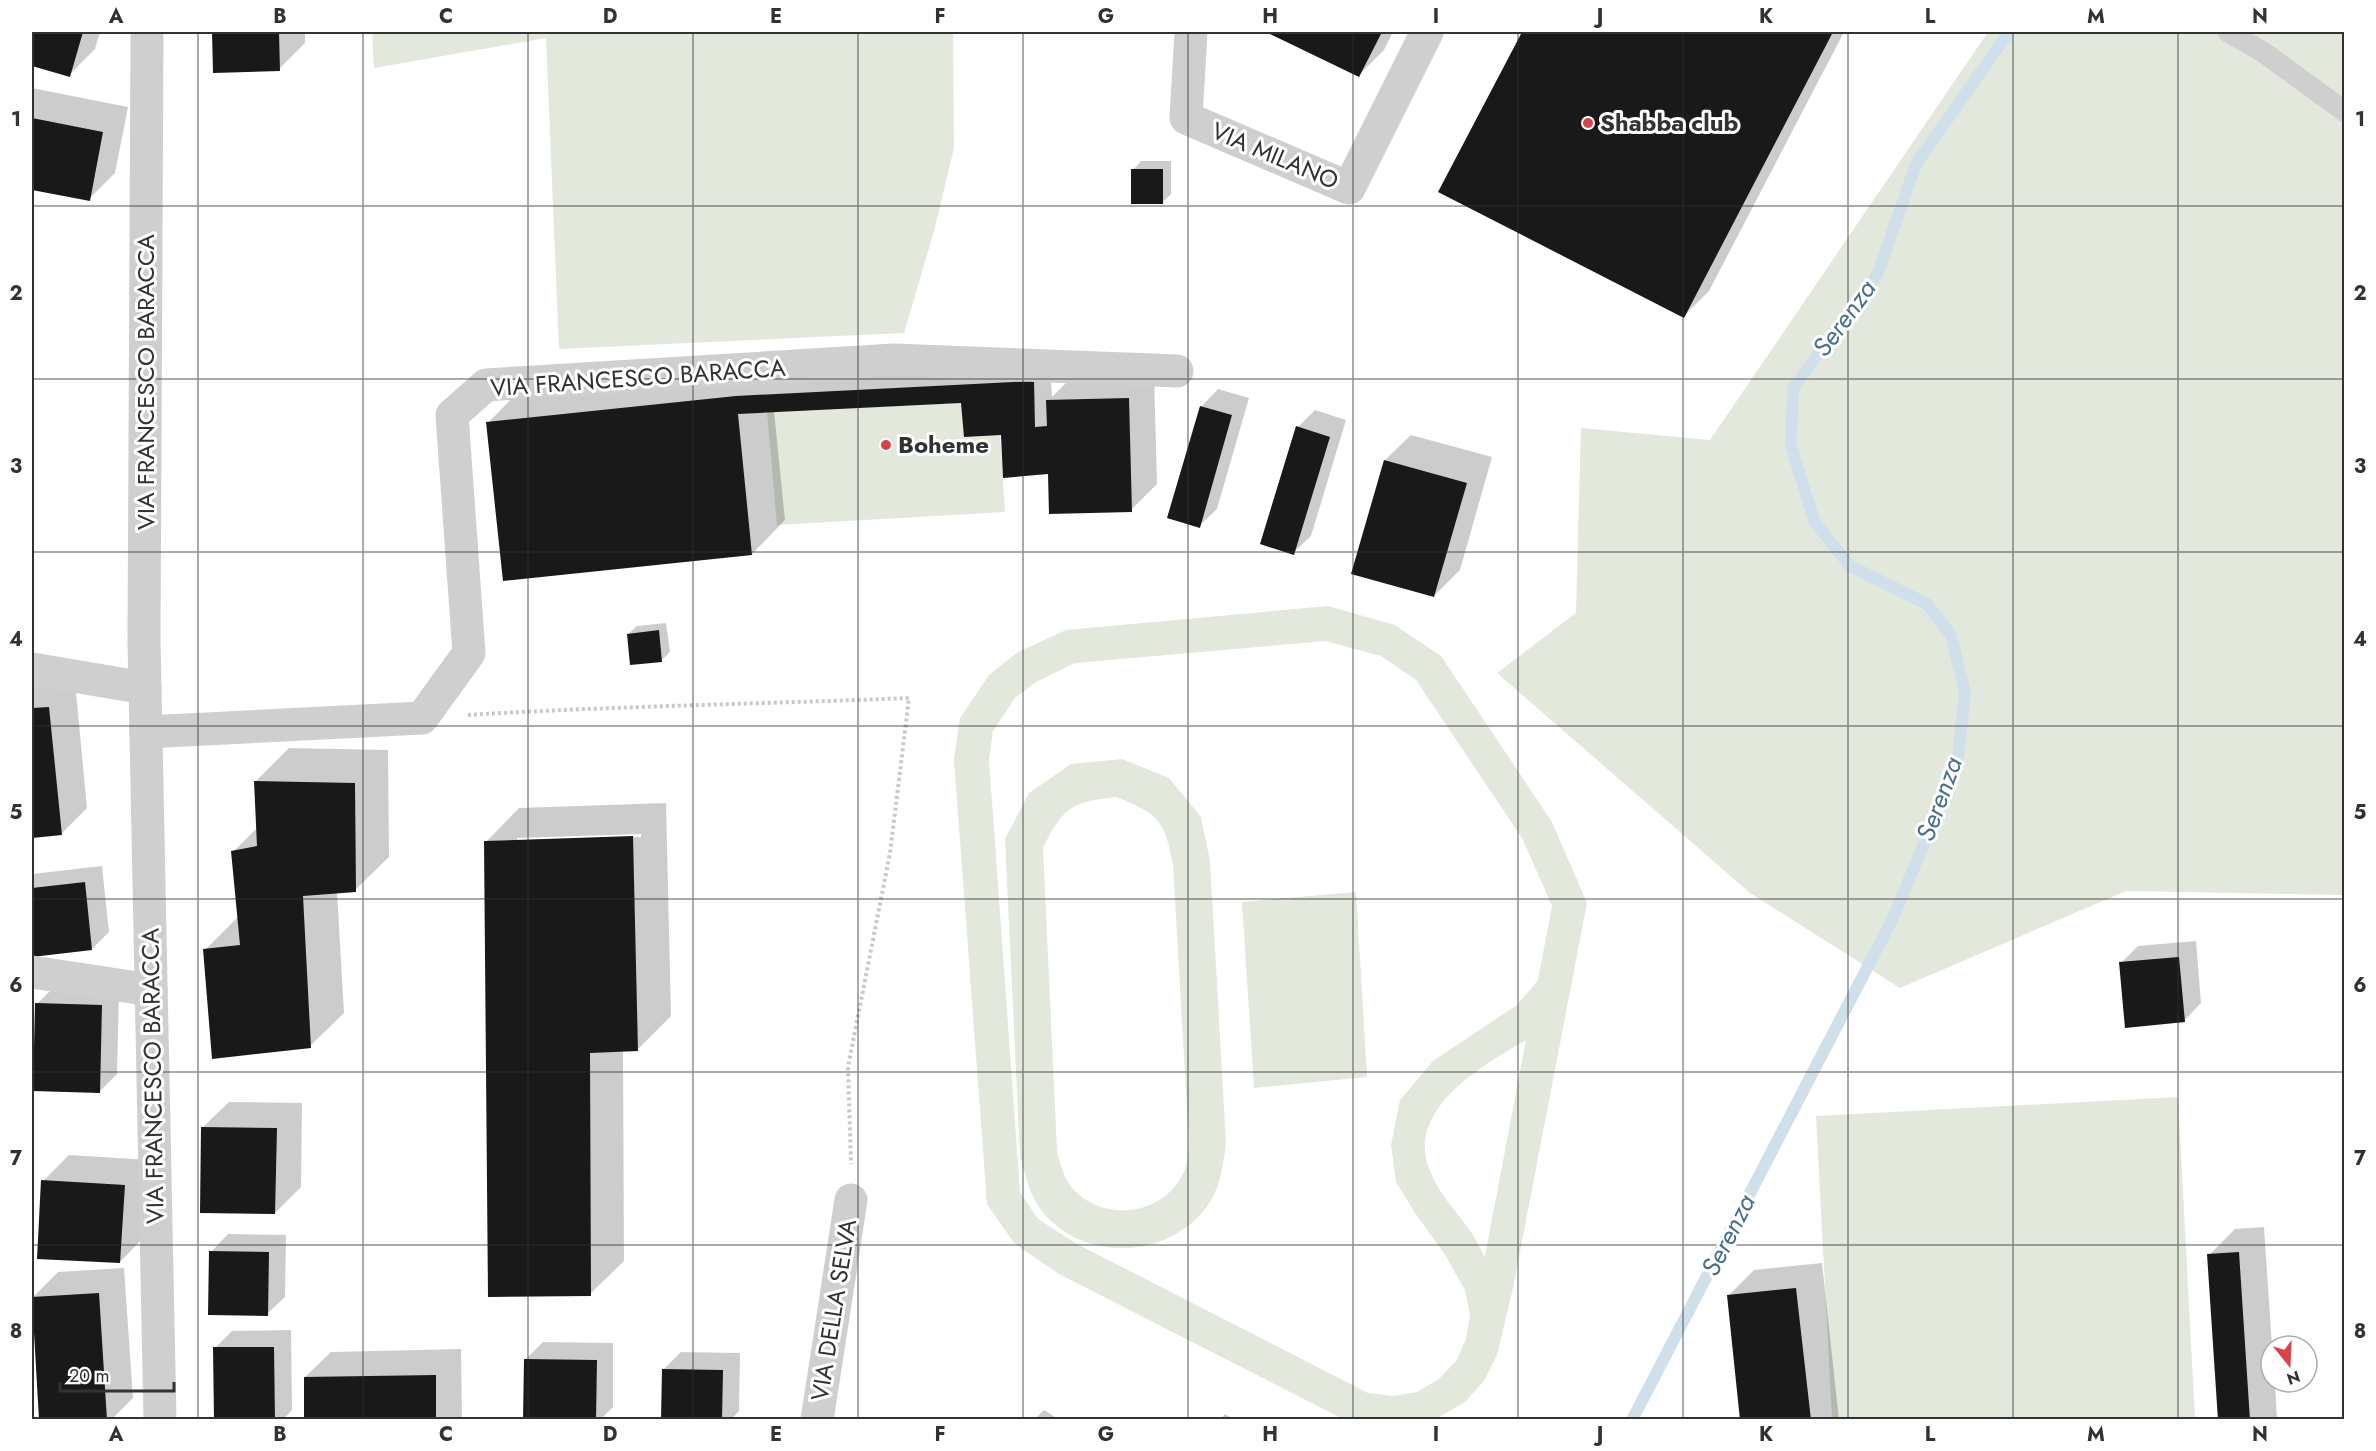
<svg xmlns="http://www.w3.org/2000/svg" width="2376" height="1451" font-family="Jost,sans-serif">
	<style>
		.green { fill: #e2e8dc; fill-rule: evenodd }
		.shadow { fill: #0003; fill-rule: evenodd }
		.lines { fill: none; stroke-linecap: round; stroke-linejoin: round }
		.stream { stroke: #d0e0eb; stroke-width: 12 }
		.building { fill: #191919 }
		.path { stroke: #c9c9c9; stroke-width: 4; stroke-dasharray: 3 3; stroke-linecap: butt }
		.service { stroke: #cfcfcf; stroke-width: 21 }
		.minor { stroke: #cfcfcf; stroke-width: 33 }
		.tertiary { stroke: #cfcfcf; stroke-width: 33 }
		.grid { fill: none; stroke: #323232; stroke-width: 1.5; stroke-opacity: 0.55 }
		.poi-dot { fill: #da4449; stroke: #fff; stroke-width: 2 }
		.labels { text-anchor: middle; stroke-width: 6; stroke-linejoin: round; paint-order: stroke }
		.poi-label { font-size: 24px; font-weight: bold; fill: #323232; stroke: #fff; text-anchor: start }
		.street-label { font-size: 24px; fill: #323232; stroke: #fff }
		.water-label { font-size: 26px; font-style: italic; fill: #457090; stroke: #fff }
		.neatline { fill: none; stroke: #323232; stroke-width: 2 }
		.grid-label { font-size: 20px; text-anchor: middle; font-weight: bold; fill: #323232 }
	</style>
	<rect width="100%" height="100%" fill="#fff"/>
	<path class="green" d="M372,32h581l1,116 -20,83 -30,102 -345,16 -13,-311 -172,30z
		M1988,32h356v863l-218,-4 -226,97 -150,-95 -253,-220 79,-60 5,-185 129,12z
		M998,401l7,111 -228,13 -10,-113z
		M1328,606l67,19 46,31 111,166 35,81 -74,385 -16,67 -13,26 -19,21 -29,17h-93l-284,-145 -45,-31 -27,-39 -33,-445 6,-41 29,-43 29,-23 48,-22zM1325,641l56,15 35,24 106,158 30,68 -14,74 -21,25 -84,56 -33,39 -9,45 5,37 19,31 29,40 21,37 5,25 -4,24 -10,22 -17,18 -22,13 -24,4 -25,-3 -291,-149 -39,-25 -18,-27 -31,-432 4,-29 22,-33 21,-16 39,-19zM1526,1040l-41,216h-1c-4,-8 -8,-16 -13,-24 -14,-20 -32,-38 -41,-61 -26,-61 53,-106 96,-131z
		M1122,759l47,19 32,39 9,44 16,283c-3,22 -6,46 -20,64 -38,49 -115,54 -158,10 -17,-17 -22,-40 -28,-62l-15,-317 24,-46 42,-29zM1116,797c42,16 49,24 57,68l16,278c-1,7 -1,16 -3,23 -15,46 -75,59 -110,26 -12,-11 -15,-26 -19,-41l-14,-303c20,-41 29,-46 73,-51z
		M1356,892l11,185 -113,11 -12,-186z
		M2178,1097l17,322h-363l-16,-303z"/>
	<path class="shadow" d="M32,32h68l-5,17 -26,26 -37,-10z
		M213,32h92v11l-26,26 -65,2z
		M1270,32h123l-9,18 -26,26z
		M1523,32h321l-135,259 -25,25 -244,-124z
		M32,88l96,19 -13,66 -26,26 -57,-11z
		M1141,161h30v33l-9,9 -29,-33z
		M1050,364l2,33 22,-22 80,-2 3,111 -26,26 -81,-39 -85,-70 -191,10 11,109 -33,34 -264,-131 33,-34z
		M1218,389l31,9 -32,111 -18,17 2,-119z
		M1315,410l31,10 -35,116 -18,17 5,-126z
		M1411,435l81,22 -32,113 -26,26 -49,-136z
		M666,623l4,29 -8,8 -34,-26 9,-8z
		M75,682l12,126 -26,26 -29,3v-151z
		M289,748l99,2 1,107 -34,33 -18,2 7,121 -34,33 -105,-96 34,-34 -6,-64 25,-25 -2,-46z
		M666,803l5,213 -34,34h-14l1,211 -34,33 -104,-452 33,-34zM641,834v3l-124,4v-3z
		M102,866l7,66 -17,17 -60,7v-82z
		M2196,941l5,62 -17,18 -63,-58 17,-17z
		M54,987l65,2 -2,85 -18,18 -62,-88z
		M229,1102l73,1 -1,84 -26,26 -72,-86z
		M69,1155l81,5 -5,76 -25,26 -77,-81z
		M2264,1227l8,119 -1,36h4l2,38h-58l-10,-165 26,-26z
		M228,1234l58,1 -1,62 -18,17 -56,-62z
		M1822,1263l17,157h-97l-14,-124 26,-26z
		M124,1268l9,130 -22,22h-71l-8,-122 26,-26z
		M291,1330l1,80 -9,10h-67l-1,-72 17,-17z
		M543,1342l70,1v64l-13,13h-76l1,-60z
		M461,1349l1,71h-156l-1,-43 26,-25z
		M681,1352l59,1 -1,58 -8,9h-68l1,-51z
		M1044,1410l16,10h-26z
		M1225,1414l9,6h-14z"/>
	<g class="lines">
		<path class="stream" d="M1632,1420l260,-500 65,-155 8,-72 -14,-58 -24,-31 -77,-38 -36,-45 -23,-76 2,-57 85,-115 38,-109 93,-132"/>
	</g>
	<path class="building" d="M32,32h51l-13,45 -38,-11z
		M212,32h67l1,39 -67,2z
		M1266,32h116l-23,45z
		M1522,32h311l-149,286 -246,-126z
		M32,118l71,14 -13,69 -58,-11z
		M1131,169h32v35h-32z
		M1034,381l1,46 12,-1 -1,-26 83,-2 3,114 -83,2 -1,-40 -45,4 -2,-43 -37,2 -3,-34 -223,11 14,141 -249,26 -17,-159 250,-26z
		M1200,406l32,9 -32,113 -33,-10z
		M1296,426l34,11 -36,118 -34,-11z
		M1384,460l83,23 -33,114 -83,-23z
		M659,630l3,32 -32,3 -3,-31z
		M49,707l13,128 -30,3v-130z
		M254,781l101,2 1,109 -53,4 8,152 -99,11 -9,-110 37,-4 -9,-94 26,-5z
		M633,836l5,215 -48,2 1,243 -103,1 -4,-456z
		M85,882l7,68 -60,7v-69z
		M2179,957l6,65 -60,6 -6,-66z
		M35,1003l67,2 -2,88 -67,-2z
		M201,1127l76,1 -2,86 -75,-1z
		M41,1180l84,5 -5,78 -83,-4z
		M209,1251l60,1 -1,64 -60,-1z
		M2239,1252l11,168h-32l-11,-166z
		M1796,1288l15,132h-71l-13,-125z
		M99,1293l8,127h-68l-7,-123z
		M213,1347h61l1,73h-61z
		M524,1359l73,1 -1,60h-73z
		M662,1369l61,1 -1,50h-61z
		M436,1375v45h-132v-43z"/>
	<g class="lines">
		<path class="path" d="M468,715c147,-9 294,-11 441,-17l-19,155 -42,214 3,97"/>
		<path class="service" d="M2228,32l35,20 81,59"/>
		<path class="minor" d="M1191,32l-5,86 163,70 78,-156
			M32,669l113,19
			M146,732l276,-14 47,-65 -17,-238 34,-30 408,-25 283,11
			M32,972l119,18
			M817,1420l34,-220"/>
		<path class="tertiary" d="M147,32l-3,607 16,781"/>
	</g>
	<path class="grid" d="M198,32v1388M363,32v1388M528,32v1388M693,32v1388M858,32v1388M1023,32v1388M1188,32v1388M1353,32v1388M1518,32v1388M1683,32v1388M1848,32v1388M2013,32v1388M2178,32v1388M32,206h2312M32,379h2312M32,552h2312M32,726h2312M32,899h2312M32,1072h2312M32,1245h2312"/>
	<g class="poi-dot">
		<circle cx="1588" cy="123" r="6"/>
		<circle cx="886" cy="445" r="6"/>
	</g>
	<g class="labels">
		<g class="poi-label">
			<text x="1600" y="131">Shabba club</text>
			<text x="898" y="453">Boheme</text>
		</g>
		<g class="street-label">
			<text transform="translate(1275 156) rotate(23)" y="8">VIA MILANO</text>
			<text transform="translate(638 378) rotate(-4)" y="8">VIA FRANCESCO BARACCA</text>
			<text transform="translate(146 382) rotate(-90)" y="8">VIA FRANCESCO BARACCA</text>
			<text transform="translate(153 1076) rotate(-91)" y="8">VIA FRANCESCO BARACCA</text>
			<text transform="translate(834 1310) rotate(-81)" y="8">VIA DELLA SELVA</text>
		</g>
		<g class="water-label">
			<text transform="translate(1844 318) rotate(-54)" y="9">Serenza</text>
			<text transform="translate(1939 799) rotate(-70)" y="9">Serenza</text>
			<text transform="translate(1728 1235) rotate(-63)" y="9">Serenza</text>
		</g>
	</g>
	<rect width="2376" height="1451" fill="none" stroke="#ffffff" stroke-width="66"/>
	<g transform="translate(2289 1364) rotate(162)"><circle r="28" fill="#ffffff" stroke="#adadad" stroke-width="1.5"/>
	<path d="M0-4.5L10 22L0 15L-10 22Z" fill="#da4449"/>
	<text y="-9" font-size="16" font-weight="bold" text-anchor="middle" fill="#323232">N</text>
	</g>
	<path d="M60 1382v9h114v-9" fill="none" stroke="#323232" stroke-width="3"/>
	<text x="69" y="1382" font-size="18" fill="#323232" stroke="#ffffff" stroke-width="4.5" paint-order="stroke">20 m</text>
	<rect x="33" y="33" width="2310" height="1385" class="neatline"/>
	<g class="grid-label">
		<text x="116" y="23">A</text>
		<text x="280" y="23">B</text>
		<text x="446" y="23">C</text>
		<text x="610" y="23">D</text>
		<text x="776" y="23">E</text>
		<text x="940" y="23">F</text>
		<text x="1106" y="23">G</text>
		<text x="1270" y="23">H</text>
		<text x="1436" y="23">I</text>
		<text x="1600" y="23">J</text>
		<text x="1766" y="23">K</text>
		<text x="1930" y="23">L</text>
		<text x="2096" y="23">M</text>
		<text x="2260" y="23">N</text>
		<text x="16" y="126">1</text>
		<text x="2360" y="126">1</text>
		<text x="16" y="300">2</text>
		<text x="2360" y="300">2</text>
		<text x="16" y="473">3</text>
		<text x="2360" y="473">3</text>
		<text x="16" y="646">4</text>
		<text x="2360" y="646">4</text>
		<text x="16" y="819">5</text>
		<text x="2360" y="819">5</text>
		<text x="16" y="992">6</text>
		<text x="2360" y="992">6</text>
		<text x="16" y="1165">7</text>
		<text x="2360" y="1165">7</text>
		<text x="16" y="1338">8</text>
		<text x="2360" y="1338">8</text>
		<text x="116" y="1441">A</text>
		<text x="280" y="1441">B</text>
		<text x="446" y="1441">C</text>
		<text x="610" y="1441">D</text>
		<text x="776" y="1441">E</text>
		<text x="940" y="1441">F</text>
		<text x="1106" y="1441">G</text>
		<text x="1270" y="1441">H</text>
		<text x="1436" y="1441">I</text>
		<text x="1600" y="1441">J</text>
		<text x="1766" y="1441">K</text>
		<text x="1930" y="1441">L</text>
		<text x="2096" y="1441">M</text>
		<text x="2260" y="1441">N</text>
	</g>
</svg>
